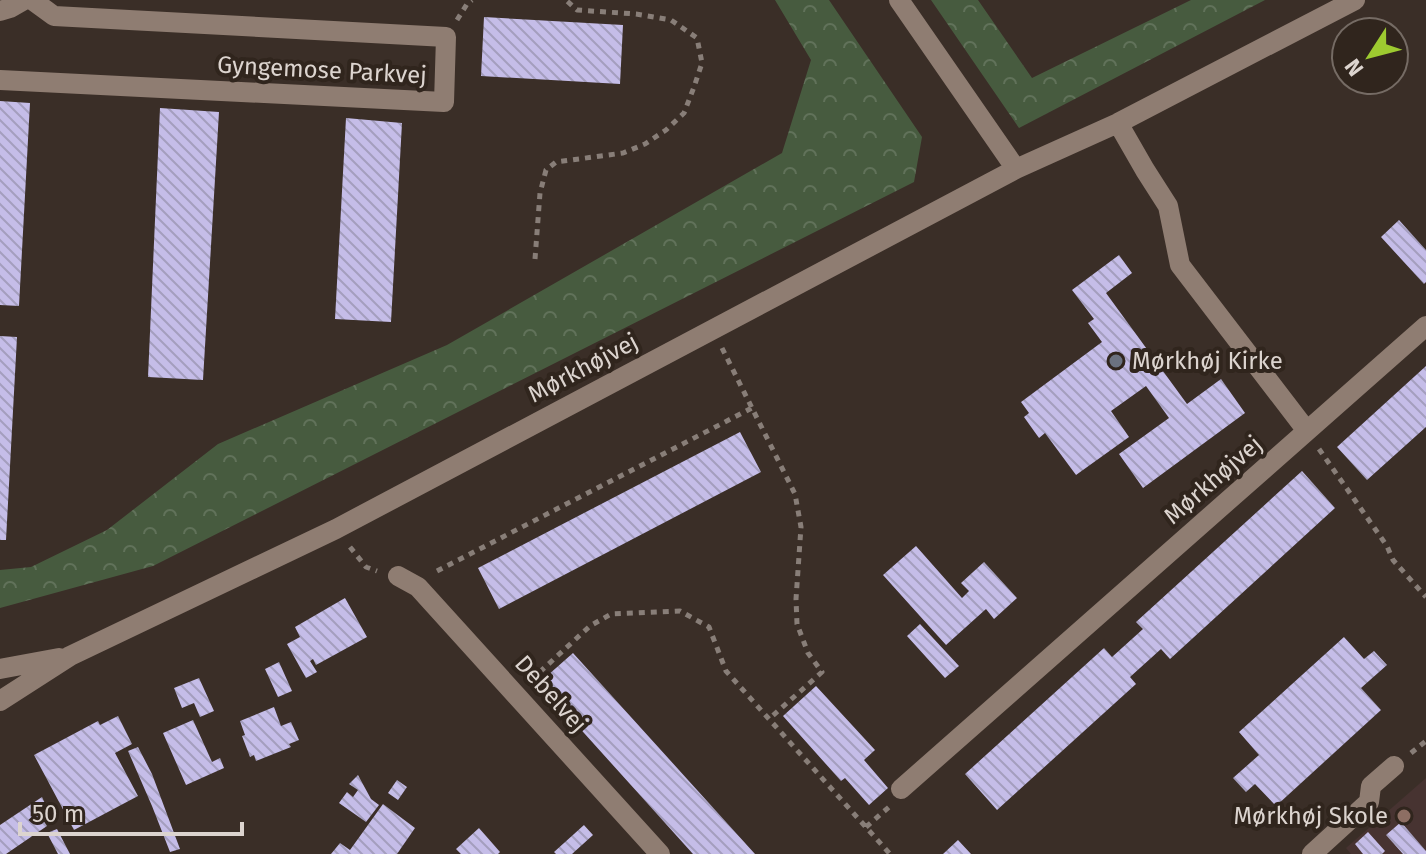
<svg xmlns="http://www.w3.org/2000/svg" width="1426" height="854" font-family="'Fira Sans',sans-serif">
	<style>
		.education { fill: #473331 }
		.forest { fill: url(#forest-crowns) }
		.building { fill: url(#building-back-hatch) }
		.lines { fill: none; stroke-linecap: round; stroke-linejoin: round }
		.path { stroke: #887e78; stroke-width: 5; stroke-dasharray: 6 6; stroke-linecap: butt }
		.minor { stroke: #8f7d72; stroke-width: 20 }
		.worship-dot { fill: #6b7280; stroke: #30251d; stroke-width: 3 }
		.education-dot { fill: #8d6e63; stroke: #30251d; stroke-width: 3 }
		.labels { text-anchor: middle; stroke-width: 8; stroke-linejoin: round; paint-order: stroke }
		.street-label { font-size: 24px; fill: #dcd4cf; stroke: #30251d }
		.poi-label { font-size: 24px; fill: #dcd4cf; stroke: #30251d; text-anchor: start }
	</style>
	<defs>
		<pattern id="forest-crowns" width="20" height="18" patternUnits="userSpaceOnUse" patternTransform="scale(2)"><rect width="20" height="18" fill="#475b3f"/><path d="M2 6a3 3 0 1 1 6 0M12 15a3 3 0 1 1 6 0" fill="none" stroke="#61725a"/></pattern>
		<pattern id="building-back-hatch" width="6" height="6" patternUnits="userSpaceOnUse" patternTransform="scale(2)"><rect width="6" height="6" fill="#c5bde8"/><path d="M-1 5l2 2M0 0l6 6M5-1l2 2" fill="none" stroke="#a49ebe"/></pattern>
	</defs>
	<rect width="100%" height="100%" fill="#3a2e27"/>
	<path class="education" d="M1426,778v76h-75l-5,-6z"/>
	<path class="forest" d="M775,0h54l93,137 -8,45 -761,384 -153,42v-38l31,-3 76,-37 111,-86 229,-99 335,-192 29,-93z
		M931,0h47l54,78 159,-78h74l-246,128z"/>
	<path class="building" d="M484,17l139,8 -3,59 -139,-8z
		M0,101l30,2 -11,203 -19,-1z
		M160,108l59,4 -16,268 -55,-3z
		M346,118l56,5 -11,199 -56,-3z
		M1399,220l27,30v32l-2,2 -43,-47z
		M1119,255l13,18 -26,20 81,111 34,-25 24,34 -102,75 -24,-34 50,-36 -23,-32 -35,25 18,26 -53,38 -31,-42 -6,5 -15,-21 5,-4 -8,-11 81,-60 -14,-19 6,-4 -22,-29z
		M0,336l17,1 -11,203h-6z
		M1426,366v61l-59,53 -30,-33z
		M740,432l21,40 -262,137 -21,-41z
		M1302,471l33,37 -165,151 -9,-10 -31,28 6,7 -139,126 -32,-36 139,-126 8,9 31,-28 -7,-7z
		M916,546l46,52 7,-7 -8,-8 23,-21 33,36 -23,21 -8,-10 -40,36 -63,-70z
		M345,598l22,39 -51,28 -3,-6 -3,2 7,11 -11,6 -19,-34 13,-7 -5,-10z
		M920,624l39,42 -14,12 -38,-42z
		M1344,637l20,22 10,-8 13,14 -26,23 20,22 -105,96 -21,-22 -9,8 -13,-14 26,-23 -20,-23z
		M573,653l182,201h-62l-154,-171z
		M279,662l13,29 -14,6 -13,-28z
		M199,678l15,33 -14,6 -6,-14 -12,5 -8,-20z
		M816,686l59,64 -11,10 24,28 -19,17 -24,-27 -4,3 -58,-65z
		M274,707l7,19 10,-4 8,18 -10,4 2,3 -35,14 -2,-6 -4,2 -8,-21 3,-1 -5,-14z
		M118,716l14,28 -17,9 23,43 -64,34 -40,-75 64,-34 2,4z
		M193,720l19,42 8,-4 4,10 -38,17 -23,-52z
		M138,747l14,27 28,75 -10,3 -18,-46 -24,-55z
		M358,775l13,24 8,6 -13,17 -27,-19 8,-11 6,5 5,-7 -9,-6z
		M397,780l10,7 -9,13 -10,-7z
		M42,797l7,15 -8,5 6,9 -41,28h-6v-29z
		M383,804l32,24 -18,26h-66l9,-11 10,7z
		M1401,822l25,29v3h-23l-17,-19z
		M584,825l9,10 -21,19h-16l-2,-2z
		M479,828l21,24 -2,2h-37l-5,-5z
		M57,829l13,25h-12l-11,-21z
		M1368,832l17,19 -3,3h-19l-8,-10z
		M958,840l13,14h-28z"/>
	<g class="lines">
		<path class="path" d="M457,20l10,-16 5,-4
			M535,259l5,-66 6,-23 10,-8 67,-9 22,-9 21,-14 18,-17 10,-26 8,-24 -5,-25 -26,-18 -35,-6 -59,-4 -11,-10
			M722,348l73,146 6,33 -5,72 1,25 11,29 14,19 -53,47
			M1319,449l68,97 6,14 33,37
			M350,547l16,20 11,4
			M437,571l315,-163
			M531,680l59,-54 21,-12 69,-3 29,16 17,44 164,183
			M1411,753l15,-12
			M866,827l23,-20"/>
		<path class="minor" d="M899,0l117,169
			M0,11l10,-3 14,-8
			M0,80l444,22 2,-65 -392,-21 -22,-16
			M1118,123l27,47 23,36 12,59 127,166
			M398,576l20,11 242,267
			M0,669l59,-11
			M0,701l70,-45 266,-127 680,-360 102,-46 237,-123
			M901,789l525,-463
			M1312,854l57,-52 2,-16 23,-20"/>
	</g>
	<circle class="worship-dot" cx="1116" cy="361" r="8"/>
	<circle class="education-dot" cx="1404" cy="816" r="8"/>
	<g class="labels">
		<g class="street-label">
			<text transform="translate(322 70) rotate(3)" y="8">Gyngemose Parkvej</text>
			<text transform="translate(583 368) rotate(-28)" y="8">Mørkhøjvej</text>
			<text transform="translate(1213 480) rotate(-41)" y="8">Mørkhøjvej</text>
			<text transform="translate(551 694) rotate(48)" y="8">Debelvej</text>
		</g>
		<g class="poi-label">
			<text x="1132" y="369">Mørkhøj Kirke</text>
			<text x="1388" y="824" text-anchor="end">Mørkhøj Skole</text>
		</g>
	</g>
	<g transform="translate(1370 56) rotate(234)"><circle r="38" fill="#30251d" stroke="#756b64" stroke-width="2"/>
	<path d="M0-6L14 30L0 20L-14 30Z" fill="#9dca30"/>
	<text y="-12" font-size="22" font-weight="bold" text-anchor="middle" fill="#dcd4cf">N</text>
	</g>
	<path d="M20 822v12h222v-12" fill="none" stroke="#dcd4cf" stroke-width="4"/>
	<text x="32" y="822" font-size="24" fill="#dcd4cf" stroke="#30251d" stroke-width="6" paint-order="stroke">50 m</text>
</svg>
